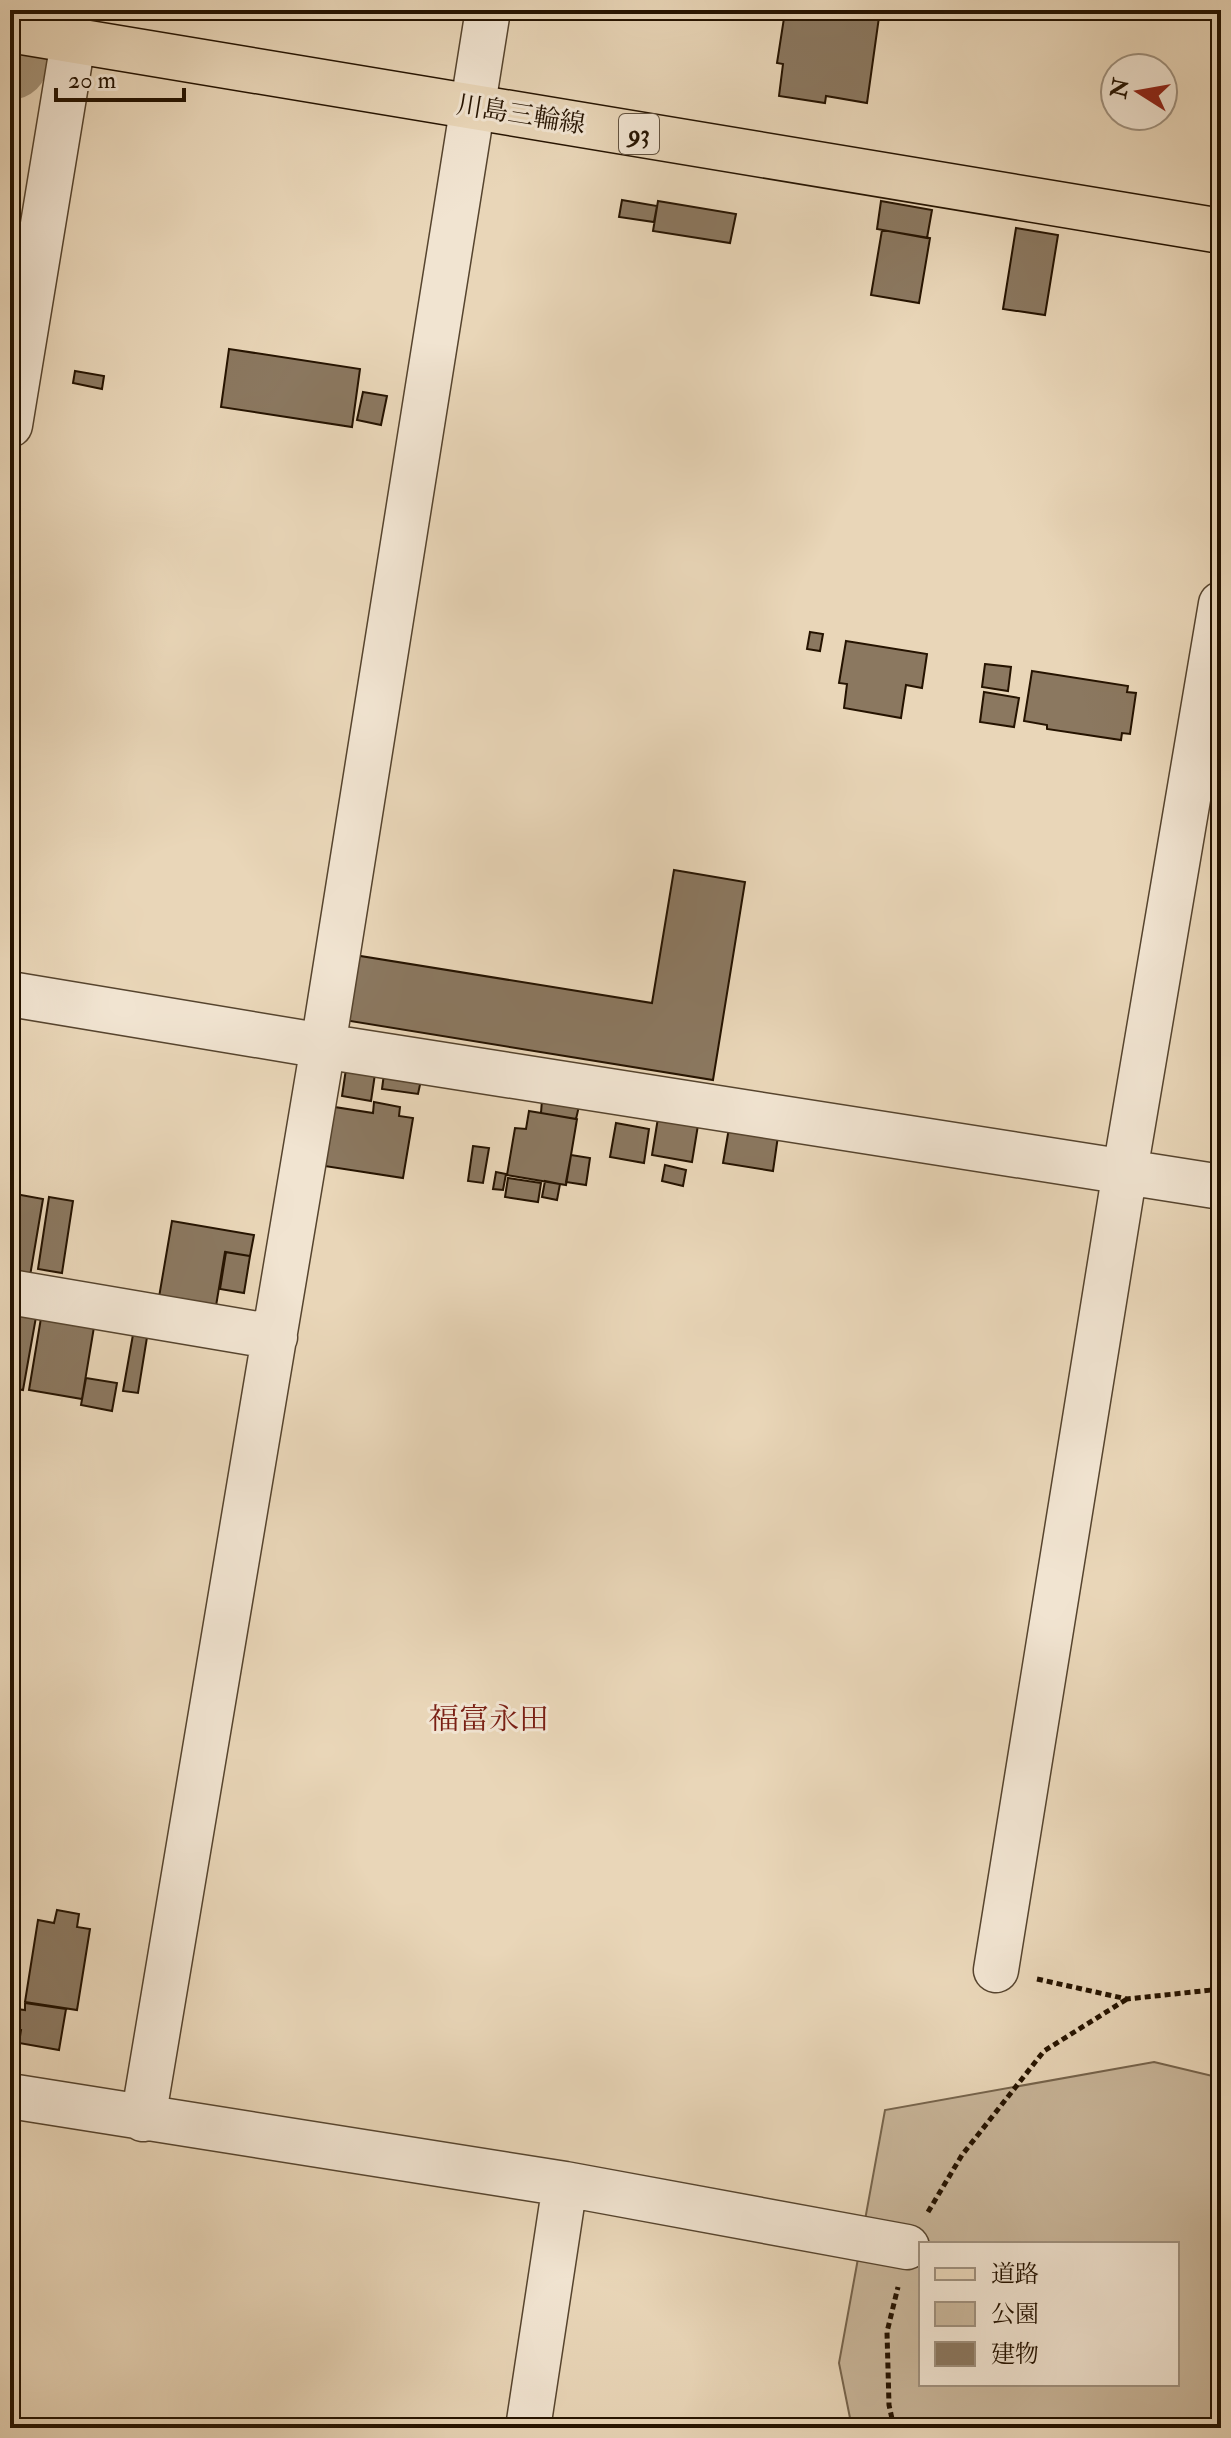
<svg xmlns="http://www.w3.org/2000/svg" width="1231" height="2438" font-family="'IM FELL Double Pica','Noto Serif JP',serif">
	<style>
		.green { fill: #c8b599; stroke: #76644c; stroke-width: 2; fill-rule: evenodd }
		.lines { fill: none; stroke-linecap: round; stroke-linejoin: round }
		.river { stroke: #a69479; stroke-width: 76 }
		.building { fill: #8b7860; stroke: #251300; stroke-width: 2 }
		.street-casing { stroke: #56442e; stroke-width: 47 }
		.primary-casing { stroke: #251300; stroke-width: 47 }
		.path { stroke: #251300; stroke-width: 5; stroke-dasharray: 6 4; stroke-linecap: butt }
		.street { stroke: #f1e4d1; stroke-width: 44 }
		.primary { stroke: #e9d6b8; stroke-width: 44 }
		.labels { text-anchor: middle; stroke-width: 6; stroke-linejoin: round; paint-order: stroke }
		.shield { fill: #f1e4d1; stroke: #62523f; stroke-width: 2 }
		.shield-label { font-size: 24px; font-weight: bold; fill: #251300 }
		.street-label { font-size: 26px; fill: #251300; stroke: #f1e4d1 }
		.quarter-label { font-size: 30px; fill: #7a1f14; stroke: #f1e4d1 }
	</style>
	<rect width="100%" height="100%" fill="#e9d6b8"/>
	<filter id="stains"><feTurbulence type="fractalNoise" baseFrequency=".0025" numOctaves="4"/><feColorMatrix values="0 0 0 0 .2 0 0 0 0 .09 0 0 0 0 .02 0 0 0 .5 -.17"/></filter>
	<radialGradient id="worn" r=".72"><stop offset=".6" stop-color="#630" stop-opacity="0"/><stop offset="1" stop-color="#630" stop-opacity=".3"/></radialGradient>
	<path class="green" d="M1154,2062l67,16v350h-369l-13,-65 46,-253zM921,2244h256v140h-256z"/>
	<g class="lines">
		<path class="river" d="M10,62l11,-52"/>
	</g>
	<path class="building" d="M797,10h83l-13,93 -41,-7 -1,7 -46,-7 4,-32 -6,-1 7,-45 12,1z
		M622,200l35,6 -3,16 -35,-5z
		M658,201l78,13 -6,29 -77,-12z
		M881,201l51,9 -5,28 -50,-9z
		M1016,228l42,7 -13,80 -42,-6z
		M882,230l48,8 -11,65 -48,-8z
		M229,349l131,20 -8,58 -131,-20z
		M75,371l29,5 -2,13 -29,-6z
		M363,392l24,4 -6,29 -24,-5z
		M810,632l13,2 -3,17 -13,-2z
		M846,641l81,13 -5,34 -16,-3 -5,33 -57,-10 3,-24 -8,-1z
		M985,664l26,3 -3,24 -26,-4z
		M1032,671l96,15 -1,6 9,1 -6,41 -8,-1 -1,7 -74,-11v-4l-23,-4z
		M984,692l35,6 -5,29 -34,-5z
		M674,870l71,12 -32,198 -369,-60 10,-65 298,48z
		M346,1069l29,5 -4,27 -29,-5z
		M384,1074l37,6 -3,14 -36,-5z
		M542,1100l37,6 -3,13 -35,-6z
		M374,1102l26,5 -1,9 14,2 -10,60 -85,-13 10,-59 45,7z
		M529,1111l48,8 -11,66 -59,-10 8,-47 11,1z
		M658,1118l40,7 -6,37 -40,-7z
		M616,1123l33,6 -5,34 -34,-6z
		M729,1128l49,8 -5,35 -50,-8z
		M473,1146l16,2 -6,35 -15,-2z
		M571,1155l19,3 -4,27 -20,-3z
		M665,1165l21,5 -3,16 -21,-5z
		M496,1172l10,2 -3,16 -10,-1z
		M508,1178l33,5 -3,19 -33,-5z
		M545,1181l15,3 -3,16 -15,-3z
		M10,1193l33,6 -13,77 -20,-4z
		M49,1197l24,4 -11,72 -24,-4z
		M172,1221l82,14 -4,21 -25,-4 -10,60 -57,-9z
		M226,1252l24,4 -6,37 -24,-4z
		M12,1313l24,4 -13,73 -13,-2z
		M41,1318l53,9 -12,72 -53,-9z
		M134,1329l14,2 -10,62 -15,-2z
		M86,1378l31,5 -5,28 -31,-6z
		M57,1910l22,4 -2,13 13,2 -13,81 -52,-8 13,-82 16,3z
		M25,2003l41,6 -7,41 -40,-7 2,-13 -7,-2 3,-19 8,1z"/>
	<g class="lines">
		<g class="street-casing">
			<path id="street" d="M10,425l63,-383
				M10,994l313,52 898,141
				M10,1292l265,45
				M996,1970l129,-799 96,-567
				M10,2096l555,88 342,63
				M143,2119l180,-1073 165,-1036
				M528,2428l37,-244"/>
		</g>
		<g class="primary-casing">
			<path id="primary" d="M10,30l1211,201"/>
		</g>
		<path class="path" d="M1037,1979l90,20 94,-10
			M928,2212l34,-57 82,-104 83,-52
			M894,2428l-5,-23 -2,-73 11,-45"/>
		<use href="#street" class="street"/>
		<use href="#primary" class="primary"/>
	</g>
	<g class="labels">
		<rect class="shield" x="619" y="114" width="40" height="40" rx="6"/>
		<g class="shield-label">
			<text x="639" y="142">93</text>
		</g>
		<g class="street-label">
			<text transform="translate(521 114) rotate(9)" y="9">川島三輪線</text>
		</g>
		<g class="quarter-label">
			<text x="489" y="1729">福富永田</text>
		</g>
	</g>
	<rect width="1231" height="2438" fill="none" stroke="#e9d6b8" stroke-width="40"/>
	<rect x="12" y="12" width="1207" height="2414" fill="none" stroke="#251300" stroke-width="4"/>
	<rect x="20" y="20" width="1191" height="2398" fill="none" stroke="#251300" stroke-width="2"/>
	<rect x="919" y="2242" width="260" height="144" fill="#f1e4d1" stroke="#9f907d" stroke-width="2"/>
	<rect x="935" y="2268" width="40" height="12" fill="#e9d6b8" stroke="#9f907d" stroke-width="2"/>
	<text x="991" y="2282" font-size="24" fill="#251300">道路</text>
	<rect x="935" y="2302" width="40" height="24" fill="#c8b599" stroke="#9f907d" stroke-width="2"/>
	<text x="991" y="2322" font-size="24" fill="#251300">公園</text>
	<rect x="935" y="2342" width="40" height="24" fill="#8b7860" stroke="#9f907d" stroke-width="2"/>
	<text x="991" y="2362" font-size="24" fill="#251300">建物</text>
	<g transform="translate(1139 92) rotate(281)"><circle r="38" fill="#f1e4d1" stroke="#9f907d" stroke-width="2"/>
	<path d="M0-6L14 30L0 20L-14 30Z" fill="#8f2418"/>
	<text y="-12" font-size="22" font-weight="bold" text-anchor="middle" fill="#251300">N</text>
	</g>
	<path d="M56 88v12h128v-12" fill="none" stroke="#251300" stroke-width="4"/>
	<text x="68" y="88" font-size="24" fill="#251300" stroke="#f1e4d1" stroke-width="6" paint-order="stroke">20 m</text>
	<rect width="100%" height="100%" filter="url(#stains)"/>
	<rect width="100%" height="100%" fill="url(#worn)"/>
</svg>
